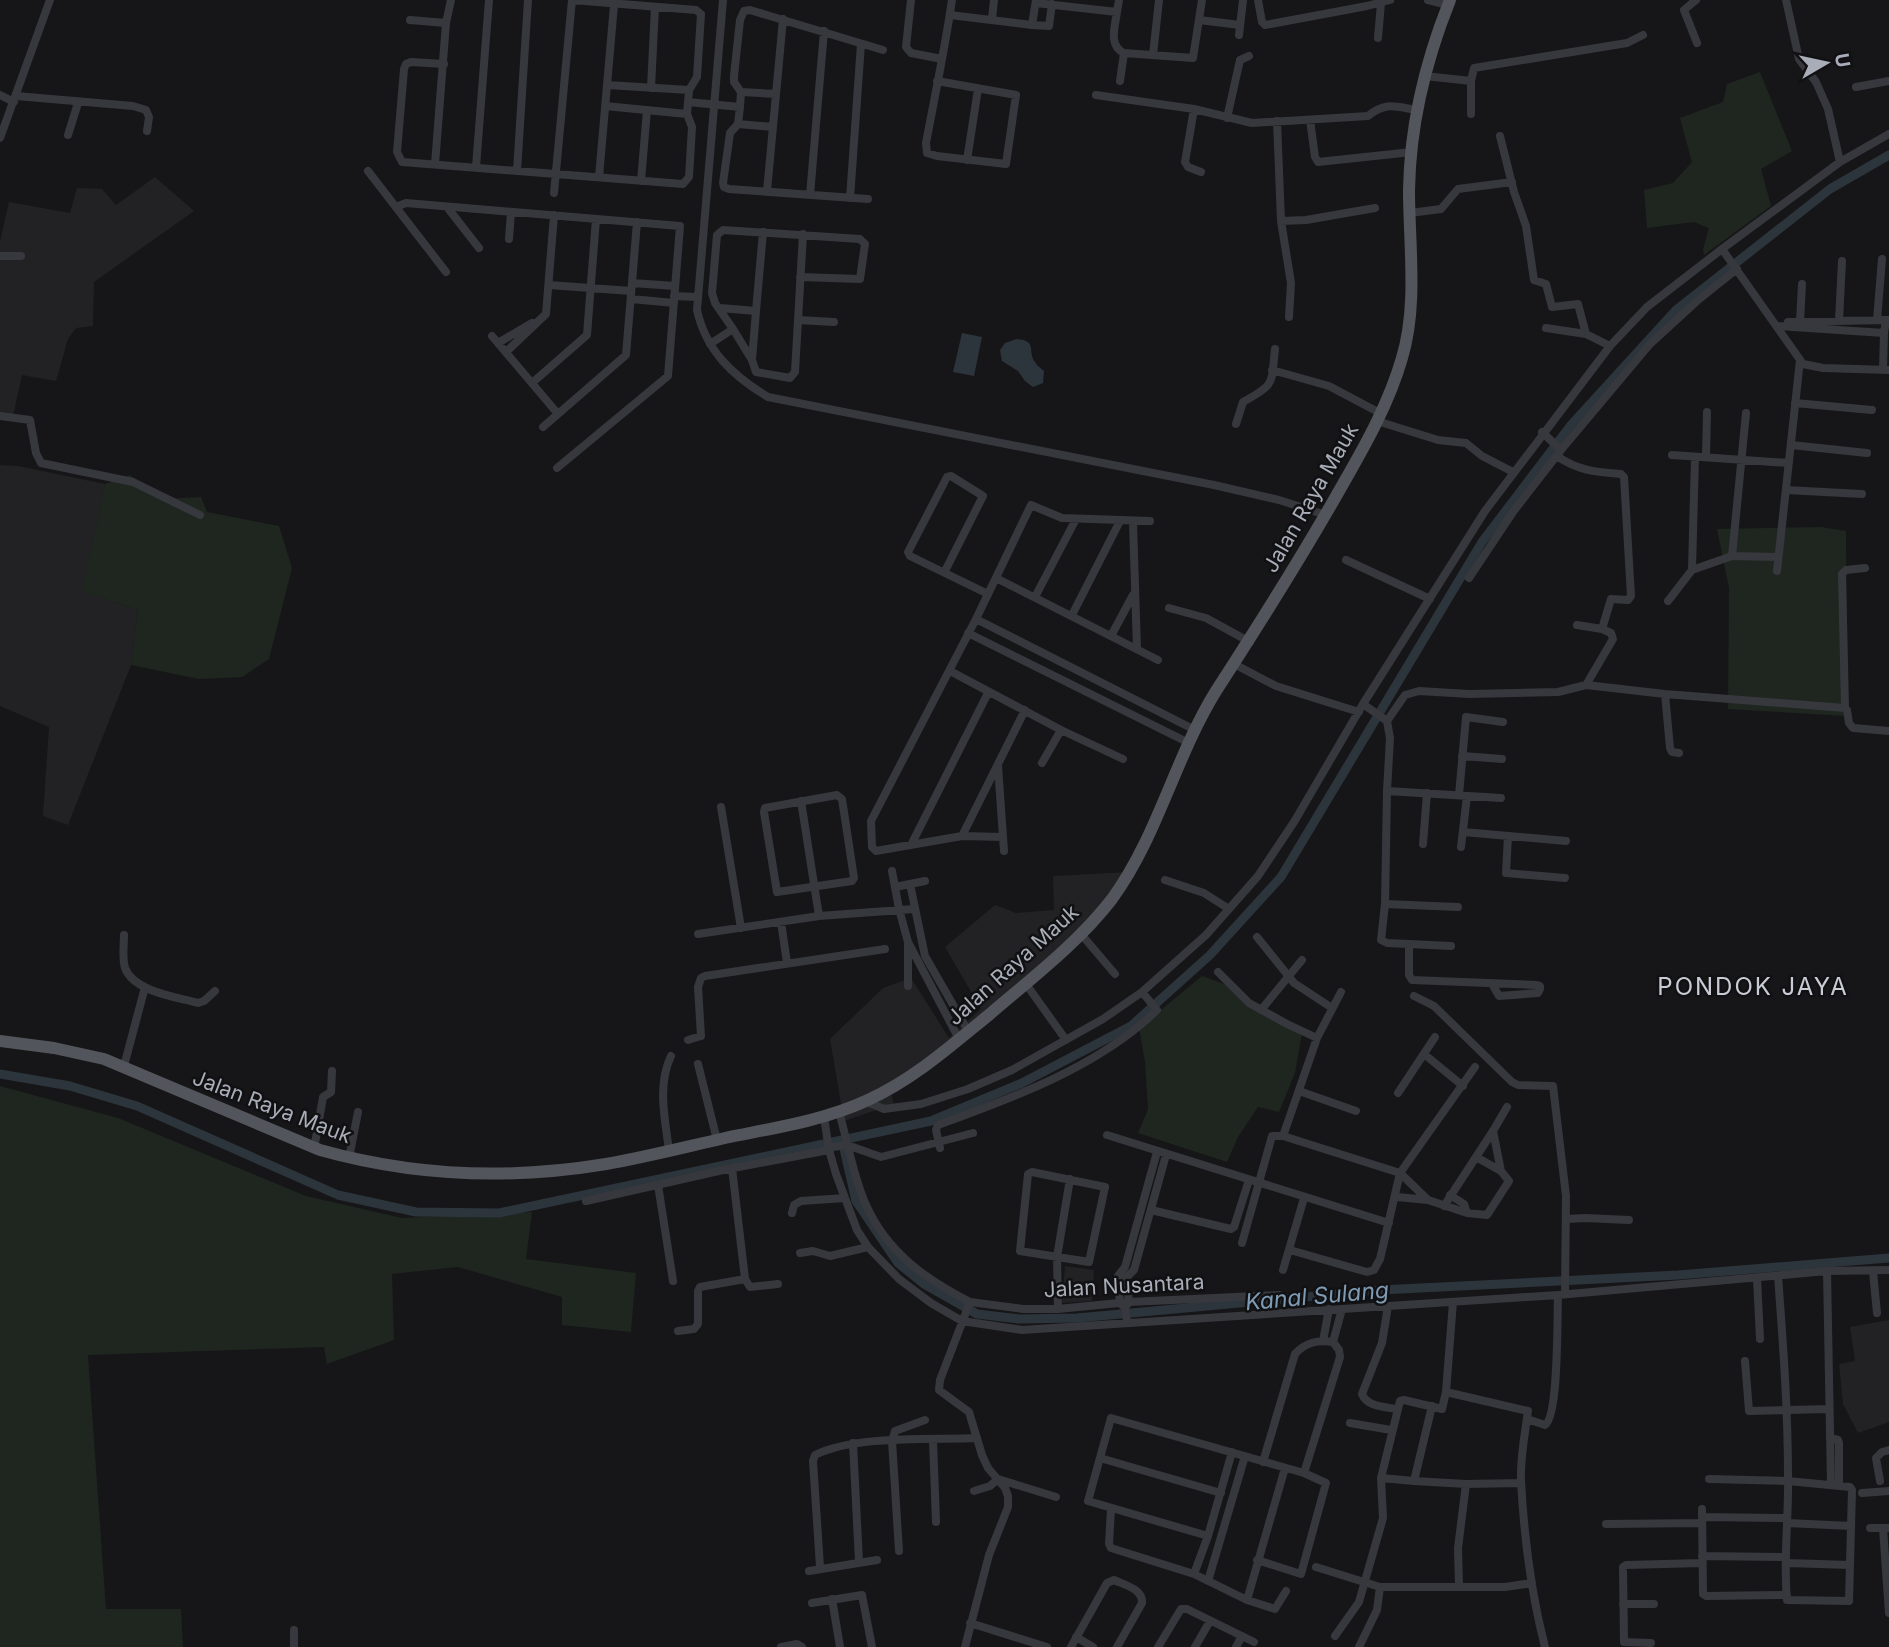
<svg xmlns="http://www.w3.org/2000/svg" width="1889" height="1647" font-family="Inter,sans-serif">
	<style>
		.built { fill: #222225 }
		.green { fill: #1e261f }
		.water { fill: #2c353c }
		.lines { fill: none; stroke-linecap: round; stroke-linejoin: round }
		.canal { stroke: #2c353c; stroke-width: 9 }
		.street { stroke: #37383d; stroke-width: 8 }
		.primary { stroke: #53555c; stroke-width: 12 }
		.labels { text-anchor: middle; stroke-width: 5; stroke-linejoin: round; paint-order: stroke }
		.street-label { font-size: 21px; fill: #a8adb8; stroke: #111113 }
		.water-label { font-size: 23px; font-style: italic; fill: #7f9bb3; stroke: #111113 }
		.quarter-label { font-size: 24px; letter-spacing: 2px; fill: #c9ccd4; stroke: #111113 }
	</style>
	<rect width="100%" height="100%" fill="#161618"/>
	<path class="built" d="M155,177l39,34 -100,71 -1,44 -17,2 -8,11 -12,42 -34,-6 -9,41h-13v-174l9,-40 61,11 7,-25 25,1 14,16z
		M0,465l18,1 87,18 -22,107 55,19 -7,55 -63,160 -25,-9 6,-89 -49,-21z
		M1130,872l-31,45 -208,177 3,10 -50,17 -14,-82 53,-51 28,-10 38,60 32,-29 -36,-62 50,-42 21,8 38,-3 -1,-34z
		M1065,1266l29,4 -2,31 -30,2z
		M1889,1320v102l-31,11 -15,-29 -4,-40 16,-3 -5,-34z"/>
	<path class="green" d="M1760,72l32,79 -31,18 10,37 -67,49 -1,-6 6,-21 -15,-6 -47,6 -3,-38 29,-7 19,-21 -12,-44 43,-16 4,-18z
		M130,475l34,24 37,-2 6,15 72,14 13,42 -23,91 -27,18 -43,2 -68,-14 7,-55 -56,-19 23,-107z
		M1821,527l25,4 1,185 -119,-7 1,-121 -12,-59z
		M1202,976l28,10 72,47 -7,40 -16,39 -21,-5 -20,30 -11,25 -89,-29 10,-24 -3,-47 -6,-34z
		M0,1086l118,32 188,78 96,22 130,-6 -6,47 110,14 -5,59 -69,-7v-28l-104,-30 -66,7 2,66 -67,24 -3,-17 -236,8 18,254h75l2,38h-183z"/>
	<path class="water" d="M962,333l20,4 -8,39 -21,-4z
		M1017,339c21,2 10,12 18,23 2,4 6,6 9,9l-1,12 -10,4 -8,-6 -7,-10 -16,-10 -2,-11 5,-7z"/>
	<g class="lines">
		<path class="canal" d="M0,1074l70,12 67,20 201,89 78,17 83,1 432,-92 91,-38 109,-57 79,-71 71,-78 201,-335 89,-117 105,-115 154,-121 59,-34
			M842,1140l14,61 42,62 26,21 53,30 42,5 58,-1 303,-28 298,-15 211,-17"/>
		<path class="street" d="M723,0l-26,310c9,41 36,66 71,87l446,88 65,15 47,15
			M911,0l-5,47 5,6 31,6
			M1258,0l4,22 3,3 102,-19 23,-6
			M1428,0l20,5
			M1696,0l-12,10 13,33
			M1786,0l13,59 17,23 12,27 12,53
			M1036,3l81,9 2,-12
			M1117,12c-2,15 -9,33 7,41l-4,28
			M950,15l82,10 4,-25
			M992,19l2,-19
			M410,20l36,3
			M1199,20l41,5
			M1032,25l17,1 3,-22
			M1239,35l4,-35
			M1378,38l3,-35
			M1124,53l69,5 9,-58
			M1153,55l6,-55
			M444,64l-33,-2 -5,2 -2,5 -7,83 5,10 281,22 6,-7 3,-50 -5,-13 2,-24 8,-13 4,-63 -5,-4 -124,-10
			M1425,76l46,5
			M937,81l79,14 -10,69 -69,-8 -10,-3 -1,-10c9,-48 19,-95 26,-143
			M607,85l82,5
			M1856,87l33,-6
			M651,88l4,-81
			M741,92l35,2
			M0,95l14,7
			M1096,95l98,14 58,14 116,-7c18,-15 28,-9 49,-6
			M16,96l117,10 13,4 3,7 -2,14
			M688,102l52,5
			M605,106l82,8
			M1194,109l-9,53 3,5 13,5
			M1471,114v-33l3,-13 153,-25 16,-8
			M1227,118l13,-58 9,-4
			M1310,120l5,37 3,5 94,-10
			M1277,121l4,100 10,62 -2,34
			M738,124l35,3
			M68,135l10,-32
			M1500,136l14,56 12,34 8,54 12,4 6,23 26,-3 8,30
			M0,138l50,-138
			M967,160l11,-71
			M435,164l11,-141 5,-23
			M476,167l13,-167
			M368,171l78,101
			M517,171l11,-171
			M599,177l15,-172
			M641,181l6,-71
			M767,191l16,-172
			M554,193l18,-193
			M810,195l14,-164
			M850,198l11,-154
			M868,199l-139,-10 -5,-2 -1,-4 7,-50 8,-9 2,-17 1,-15 -7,-10v-6l6,-56 4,-9 6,-1 133,40
			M396,207l10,-4 274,23 -12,150 -111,92
			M447,207l32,41
			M1410,213l31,-4 17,-20 54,-7
			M1281,221l25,-1 69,-12
			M509,239l2,-27
			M1722,249l81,115 20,4 66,2
			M0,256h21
			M800,277l60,2 5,-35 -5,-5 -137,-9 -6,5 -5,58 3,10 18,26 19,31 4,12 34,6 5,-6 8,-138
			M632,283l43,3
			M549,285l82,6
			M674,296l23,1
			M631,299l43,4
			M720,308l36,3 7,-79
			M798,320l36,2
			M1877,320l5,-61
			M1839,321l3,-60
			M1788,322l98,-2
			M1800,322l2,-38
			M1778,326l106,7 2,-13h3
			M1546,328l40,6 24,12
			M492,336l66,78
			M498,343l34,-20
			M710,344l23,-15
			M506,352l40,-38 8,-99
			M752,360l4,-49
			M1272,370l57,16 51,27
			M1883,370l1,-37
			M532,383l55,-48 9,-116
			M1795,403l77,7
			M0,416l30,4 6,33 5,10 92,19 67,33
			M1377,421l61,19 28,3 16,13 31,16
			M1236,424l7,-22c33,-18 28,-18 32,-53
			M543,427l83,-72 11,-133
			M1542,432l19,18
			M1791,445l76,8
			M1672,455l117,8
			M1557,456c21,15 40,16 64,18l3,3 7,119 -3,4 -17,-1 -9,30
			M1706,457l1,-45
			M1786,490l76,4
			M1133,522l4,127
			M1732,556l14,-143
			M1346,560l84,39
			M1692,570l3,-113
			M945,571l38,-75 -32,-20 -4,1 -39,75 2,4 78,38
			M1777,571l23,-211
			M996,578l162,82
			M1469,578l44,-66 48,-62 89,-106 47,-43 40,-32
			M1035,597l41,-78
			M1668,601l24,-31 40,-14 46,1
			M1169,608l37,10 44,24
			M1072,615l48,-94
			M976,619l219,111
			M1577,625l25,4 9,4 2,6 -27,46 79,9 180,14 2,2 2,13 4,5 36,3
			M968,633l221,110
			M1111,636l22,-41
			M1234,664l42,22 83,26
			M950,671l111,59 62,29
			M1665,694l5,54 2,4 7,1
			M1363,704l24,17 3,17 -3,53 -2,113 -4,36 6,3 22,1v31l3,5 125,5 3,1v3l-2,4 -39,3 -7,-12
			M1845,708l-3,-134 4,-4 19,-2
			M1387,721l18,-26 14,-4 50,3 89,-2 28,-7
			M1462,756l40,3
			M1042,763l19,-33
			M998,766l6,85
			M1387,791l114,7
			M837,795l5,4 12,79 -2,3 -75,11 -13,-80 1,-4z
			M1459,795l7,-78 37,5
			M801,801l18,115
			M721,807l20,121
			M1463,832l103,9
			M962,836l63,-126
			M1508,836l-2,37 59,5
			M1003,837l-41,-1 -86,15 -4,-4 -1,-26 105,-202 55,-114 31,13 88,3
			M1423,844l4,-51
			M911,845l77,-152
			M1461,847l6,-51
			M892,871l7,38 9,33 51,97
			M1165,880l39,13 25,16
			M910,884l15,72 43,75
			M895,887l30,-6
			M1385,904l73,3
			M781,922l6,41
			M698,934l121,-18 95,-7
			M1081,934l34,40
			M124,935c0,10 -2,23 1,33 9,24 52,29 73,35l6,-2 11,-10
			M1257,937l37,46 38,25
			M1409,944l42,2
			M908,945v41
			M1218,972l31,31 38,21 30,14
			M1026,984l40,56
			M1414,996l20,10 78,76 6,3 35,1 13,110 -1,98
			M1261,1010l41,-50
			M688,1040l13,-4 -3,-49 3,-9 4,-2 180,-27
			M1424,1054l39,32
			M698,1064l19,76
			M124,1066l21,-79
			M1299,1091l57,20
			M1398,1093l37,-56
			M865,1101l19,8 37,-5 47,-15 44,-19 91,-51 39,-27 64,-57 52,-59 36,-54 69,-118 122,-193 125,-165 37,-39 75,-58 118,-87 49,-28
			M839,1112c9,31 14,64 27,93 21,47 59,74 104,97
			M824,1117l5,33 7,24 21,56 11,17 31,32 32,24 31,18 60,9 536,-35 269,-24 62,-1
			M1493,1131l8,40
			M1107,1135l282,88
			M1283,1136l117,37 28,27
			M940,1148l-4,-18 2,-5c75,-27 162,-59 219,-115l-15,-18
			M314,1149l9,-52 8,-5 1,-21
			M669,1150c-4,-30 -12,-65 2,-94
			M349,1158l9,-46
			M1032,1172l73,15 -16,75 -69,-11 8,-77z
			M658,1185l15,96
			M1450,1195l14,9 3,9
			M1397,1197l31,3 39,13 20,2 22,-34 -8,-10 -25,-14
			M586,1201l137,-31 106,-20 4,-3 14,-2 34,12 92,-24
			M1444,1206l49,-75 14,-24
			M1151,1210l80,19 3,-2 15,-47
			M792,1213l2,-8 7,-4 44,-3
			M1567,1219l18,-1 44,2
			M1242,1243l30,-107h11l34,-98 24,-46
			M1290,1250l77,22 7,-2 6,-11 20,-86 75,-106
			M800,1253l13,-2 17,5 38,-9
			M1283,1270l21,-72
			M1827,1271l4,214
			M1873,1272l4,41
			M1757,1278l3,61
			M745,1279l5,8 28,-3
			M1127,1305l2,-3 -3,-24 8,-8 32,-115
			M1388,1306l-6,37 -20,51c5,13 23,13 35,15
			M1058,1309l-1,-52 13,-78
			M1127,1322l-2,-14 -5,-5 -2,-27 7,-9 32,-115
			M678,1331l16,-2 4,-5v-33l2,-4 45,-8 -13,-111
			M1323,1341l6,-32
			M1333,1342l9,-33
			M1745,1361l4,50 79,-2
			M1446,1392l82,19c-3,23 -8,46 -7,70 3,55 10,112 24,166
			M1527,1419l18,6c14,-9 12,-108 13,-130
			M1350,1423l41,7
			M1830,1438l8,2 1,3v43
			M933,1440l3,82
			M853,1443l6,119
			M1100,1458l121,35
			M1263,1462l32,-108c11,-12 22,-14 38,-12l6,8 1,7 -36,116
			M1285,1468l-38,132 28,9 11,-18
			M1381,1478l33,3 18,-75
			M1709,1479l79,2 62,6 2,3 -3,111 -62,-1c-4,-41 2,-83 1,-124 0,-67 -5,-133 -10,-200
			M1414,1481l52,3
			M1880,1481l-4,-23 6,-6 7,-2
			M974,1491l16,-5 8,-7 58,18
			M1862,1493l27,-2
			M1111,1509l-2,35 2,4 83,26 53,26
			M1702,1509l1,85 3,2 81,-1
			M1702,1517l85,1
			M1787,1523l64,3
			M1606,1524l96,-1
			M1870,1528h19
			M1883,1528l6,85
			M1208,1536l-120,-35 23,-83 193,55 22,10 -25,91 -44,-14
			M899,1551l-7,-110 3,-10 30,-11
			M1702,1556l84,1
			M1787,1563l63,2
			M820,1567l-7,-106 2,-6c40,-20 116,-15 162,-17
			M1316,1567l64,20h125l27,-4
			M809,1571l68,-11
			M1194,1574l14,-38 24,-84
			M1208,1581l37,-125
			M1459,1587l-1,-39 8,-64 55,-1
			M832,1599l8,48
			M812,1603l50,-8 10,52
			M1623,1604h31
			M970,1623l77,24
			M294,1630v17
			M1335,1636l24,-34 24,-84 -2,-40 19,-77 4,-1 38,9 4,-17 7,-90
			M1076,1637l17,10
			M1651,1643l-27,-1 -1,-75 3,-2 76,-2
			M781,1647l16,-3 5,3
			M965,1647l24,-92 19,-48v-11l-3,-8 -17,-20 -6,-13 -13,-43 -30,-22 1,-10 30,-78 53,7h35l71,-7 151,-7
			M1071,1647l36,-64 7,-3c11,5 29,9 28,23l-25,44
			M1158,1647l23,-38h6l67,33
			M1195,1647l15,-26
			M1236,1647l6,-11
			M1359,1647l18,-37 3,-23"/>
		<path class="primary" d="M0,1041l54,7 50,11 216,91c93,26 190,30 286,14 40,-7 79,-17 119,-26 48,-10 98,-17 143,-38 46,-21 84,-55 122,-86 42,-36 88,-71 122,-115 46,-63 63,-142 104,-208 44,-68 87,-136 127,-207 23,-40 46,-81 59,-126 16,-53 7,-113 7,-168 1,-65 17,-130 41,-190"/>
	</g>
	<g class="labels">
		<g class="street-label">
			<text transform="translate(1311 498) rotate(-60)" y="7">Jalan Raya Mauk</text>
			<text transform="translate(1013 965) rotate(-42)" y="7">Jalan Raya Mauk</text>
			<text transform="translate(272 1107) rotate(21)" y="7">Jalan Raya Mauk</text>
			<text transform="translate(1124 1286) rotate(-3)" y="7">Jalan Nusantara</text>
		</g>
		<g class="water-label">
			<text transform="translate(1317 1296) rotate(-5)" y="8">Kanal Sulang</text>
		</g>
		<g class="quarter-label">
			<text x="1753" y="995">PONDOK JAYA</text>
		</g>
	</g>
	<g transform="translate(1826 63) rotate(81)" stroke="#111113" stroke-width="5" paint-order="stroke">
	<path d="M0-5L12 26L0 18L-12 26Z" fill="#a8adb8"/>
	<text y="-10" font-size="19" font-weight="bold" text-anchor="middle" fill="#a8adb8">U</text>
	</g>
</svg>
